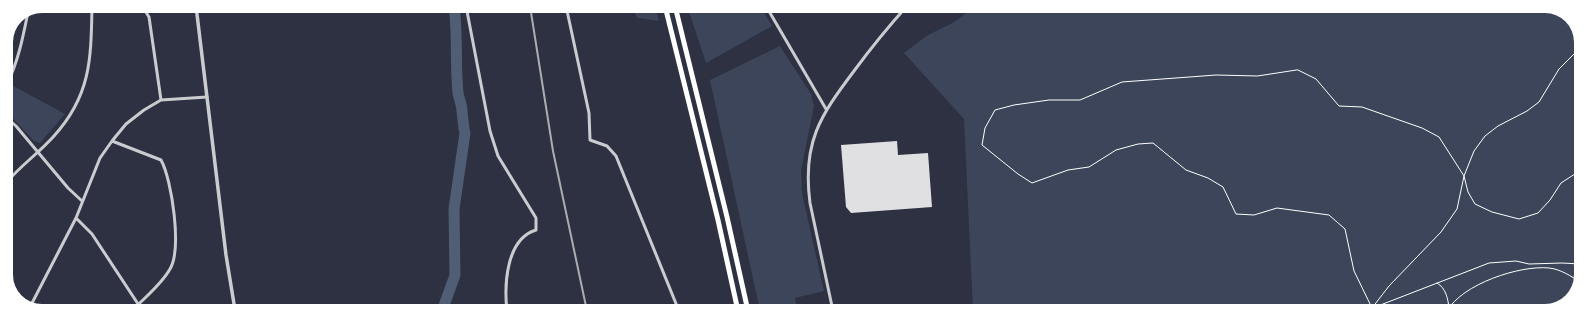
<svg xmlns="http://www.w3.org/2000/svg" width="1587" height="317" font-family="Commissioner,sans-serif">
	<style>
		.green { fill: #3c4559 }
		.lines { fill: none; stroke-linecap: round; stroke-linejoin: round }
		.river { stroke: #4f5d75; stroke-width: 11 }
		.building { fill: #e0e0e3 }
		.path { stroke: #fff; stroke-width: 1 }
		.minor { stroke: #caccd0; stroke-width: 3 }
		.tertiary { stroke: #caccd0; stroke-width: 3.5 }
		.trunk { stroke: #fff; stroke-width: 5 }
		.rail { stroke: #abadb3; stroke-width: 2 }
	</style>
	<rect width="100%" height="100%" fill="#2d3142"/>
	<path class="green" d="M629,6h26l4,15 -21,-3z
		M687,6h73l12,20 -66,37z
		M972,6l580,1 20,11 9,20 -1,244 -11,20 -24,9h-572l-9,-192 -60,-66c7,-5 14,-11 21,-16 16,-10 35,-14 47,-31z
		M780,46l31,48 3,12 -13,65 1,22 22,98 -29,7 3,13h-38l-50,-231z
		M10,84l55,30 -25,29 -6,-2 -28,-30v-17z"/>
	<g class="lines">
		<path class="river" d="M442,311l13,-36 -1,-66 11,-76c-2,-8 -2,-14 -3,-22 0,-6 -3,-12 -4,-18 -3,-29 0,-58 -4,-87"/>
	</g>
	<path class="building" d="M897,141l1,14 30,-2 4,54 -81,6 -5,-6 -5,-62z"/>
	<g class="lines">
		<path class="path" d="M1298,70l18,9 23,27 23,1 60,21 17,9 25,39 -7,33 -16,23 -52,54 -17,22 -18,-37 -9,-42 -16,-14 -52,-7 -23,7 -18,-1 -13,-27 -15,-9 -22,-8 -33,-27 -15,1 -22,6 -27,17 -21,3 -36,13 -14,-9 -36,-29 3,-17 10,-18 19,-5 35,-5h31l42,-18 94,-7 41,1z
			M1581,170l-20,13 -11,17 -12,13 -19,6 -27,-7 -17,-8 -7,-12 -4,-16 10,-25 11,-15 13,-10 29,-15 12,-9 20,-33 22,-22
			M1437,283c9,5 11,16 12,25
			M1361,311l22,-7 106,-41 27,-2 13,3 33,-1 18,1
			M1447,311c15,-27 73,-46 102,-43 11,1 22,8 31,14"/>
		<path class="minor" d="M142,6l7,11 12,83
			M466,6l24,125 8,25 38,62v12c-30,9 -32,55 -29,81
			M566,6l23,107 1,27 17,6 9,10 63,155
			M766,6l60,103
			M6,86c12,-23 17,-49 22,-74
			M6,117l10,9 52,62 14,13
			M112,141l49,19c11,20 21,89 9,109 -9,16 -25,28 -37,41
			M6,183c14,-17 33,-30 48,-47 37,-41 37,-77 38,-130
			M76,218l16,16 50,76
			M30,307l46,-89 24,-60 12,-17 14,-17 18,-14 17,-10 46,-3
			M833,311l-23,-108c-8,-60 10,-87 44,-132 17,-23 34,-44 53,-65"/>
		<path class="tertiary" d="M196,6l30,249 9,55"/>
		<path class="trunk" d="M665,6l53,214 20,91
			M675,6l52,211 21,94"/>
		<path class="rail" d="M530,6l23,145 34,160"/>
	</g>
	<path d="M0 0H1587V317H0ZM42 13H1545A29 29 0 0 1 1574 42V275A29 29 0 0 1 1545 304H42A29 29 0 0 1 13 275V42A29 29 0 0 1 42 13Z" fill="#fff" fill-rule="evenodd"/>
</svg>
